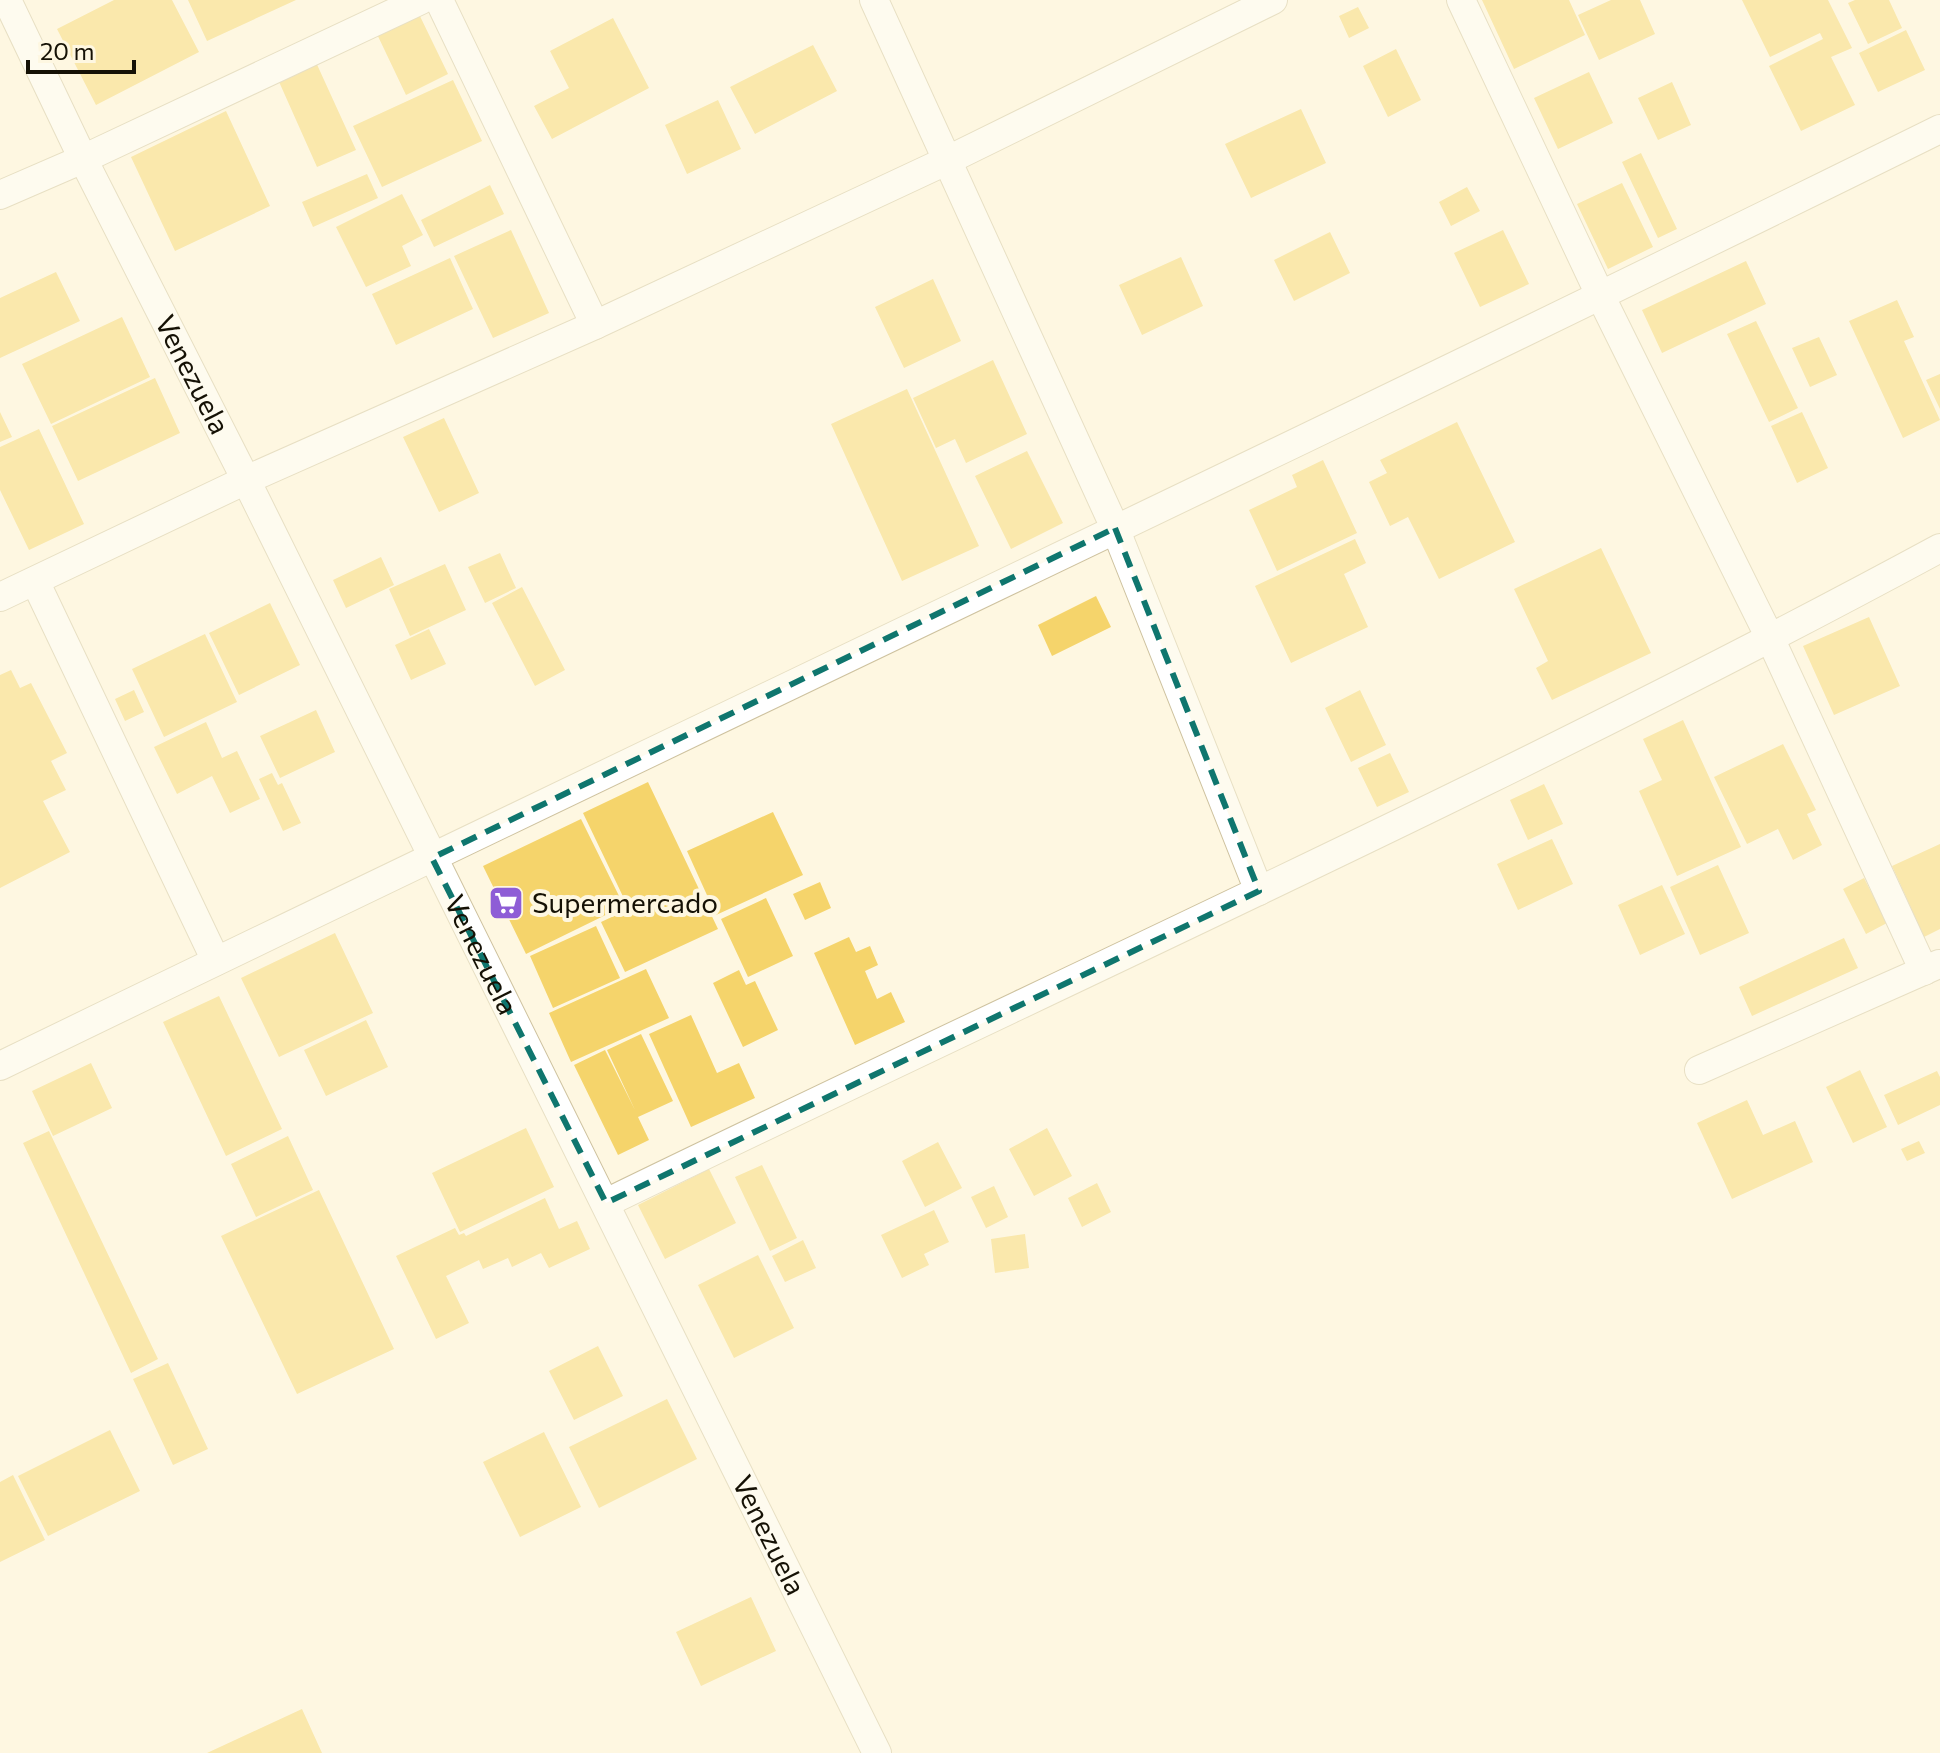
<svg xmlns="http://www.w3.org/2000/svg" width="1940" height="1753" font-family="Commissioner,sans-serif">
	<style>
		.building { fill: #f5d46b }
		.lines { fill: none; stroke-linecap: round; stroke-linejoin: round }
		.street-casing { stroke: #cec29f; stroke-width: 30 }
		.street { stroke: #fff; stroke-width: 28 }
		.marked { fill: none; stroke: #0f766e; stroke-width: 6; stroke-dasharray: 16 10; stroke-linejoin: round }
		.labels { text-anchor: middle; stroke-width: 8; stroke-linejoin: round; paint-order: stroke }
		.street-label { font-size: 28px; fill: #151105; stroke: #fef7e1 }
		.poi-label { font-size: 28px; fill: #151105; stroke: #fef7e1; text-anchor: start }
	</style>
	<rect width="100%" height="100%" fill="#fef7e1"/>
	<path class="building" d="M114,0h58l27,52 -103,53 -39,-76z
		M188,0h108l-89,41z
		M1482,0h87l16,35 -71,34z
		M1611,0h29l15,34 -56,26 -21,-45z
		M1742,0h86l24,48 -21,9 24,48 -54,26 -32,-65 54,-27 -3,-6 -50,24z
		M1855,0h34l13,28 -34,16 -20,-41z
		M1358,7l11,21 -20,10 -10,-22z
		M417,10l31,64 -42,21 -31,-65z
		M613,18l36,70 -97,51 -18,-33 35,-18 -19,-37z
		M1906,30l19,40 -47,22 -19,-39z
		M813,45l24,46 -82,43 -25,-47z
		M1396,49l25,51 -33,17 -25,-51z
		M314,58l42,92 -39,17 -41,-92z
		M1589,72l24,51 -55,26 -24,-51z
		M453,80l29,61 -100,46 -29,-61z
		M1672,82l19,43 -33,15 -20,-42z
		M718,100l23,49 -54,25 -22,-49z
		M1301,109l25,54 -75,35 -26,-54z
		M226,111l44,95 -95,45 -44,-94z
		M1641,153l36,76 -19,9 -36,-76z
		M367,174l11,24 -65,29 -11,-25z
		M1622,183l31,64 -45,22 -31,-65z
		M490,185l14,29 -70,33 -13,-27z
		M1467,187l13,24 -29,15 -12,-24z
		M402,194l21,41 -21,11 9,20 -45,21 -30,-60z
		M511,230l38,83 -56,25 -39,-82z
		M1503,230l26,54 -49,23 -26,-54z
		M1330,232l20,41 -56,28 -20,-41z
		M1181,257l22,49 -61,29 -23,-50z
		M450,258l23,51 -77,36 -24,-51z
		M1746,261l20,43 -104,49 -20,-43z
		M56,272l24,49 -80,37v-60z
		M933,279l28,62 -57,27 -29,-61z
		M1897,300l17,37 -10,4 36,79 -37,18 -54,-117z
		M122,317l28,60 -99,47 -29,-60z
		M1756,321l42,87 -29,14 -42,-88z
		M1819,337l18,38 -27,12 -18,-39z
		M993,360l34,74 -61,29 -11,-24 -19,9 -23,-50z
		M1940,374v35l-14,-29z
		M155,378l25,55 -102,48 -26,-55z
		M907,389l72,157 -77,35 -71,-157z
		M0,412l12,25 -12,5z
		M1802,412l26,56 -31,15 -26,-57z
		M444,418l35,75 -40,19 -36,-75z
		M1457,422l58,120 -76,37 -31,-62 -18,9 -21,-44 18,-9 -7,-13z
		M39,429l45,95 -55,26 -29,-60v-43z
		M1027,451l36,72 -52,26 -36,-73z
		M1323,460l34,73 -80,38 -28,-61 48,-23 -5,-12z
		M1355,539l11,24 -22,11 24,53 -77,36 -36,-77z
		M1601,548l50,105 -99,47 -16,-32 12,-7 -34,-72z
		M500,553l16,35 -31,15 -17,-36z
		M381,557l13,28 -48,23 -13,-28z
		M445,564l21,46 -56,26 -21,-47z
		M522,587l43,83 -30,16 -43,-83z
		M1096,596l15,31 -59,29 -14,-31z
		M270,603l30,62 -61,30 -30,-62z
		M1869,617l31,69 -66,29 -31,-69z
		M429,629l17,35 -35,16 -16,-35z
		M205,634l32,68 -73,35 -32,-68z
		M11,670l9,18 11,-5 36,70 -16,8 15,29 -23,11 27,51 -70,36v-213z
		M134,690l10,22 -19,9 -10,-22z
		M1360,690l26,55 -35,17 -26,-54z
		M316,710l19,42 -55,26 -20,-42z
		M1683,720l58,127 -64,29 -38,-85 23,-11 -19,-41z
		M206,722l16,36 15,-7 23,48 -30,14 -18,-37 -35,18 -23,-47z
		M1783,744l33,66 -9,4 15,31 -29,15 -15,-31 -31,15 -33,-67z
		M1390,753l19,39 -32,15 -19,-39z
		M272,773l6,12 4,-2 19,40 -18,8 -24,-52z
		M648,782l70,147 -93,43 -24,-50 28,-13 -46,-96z
		M1544,784l19,40 -35,16 -18,-40z
		M773,812l30,63 -87,40 -29,-64z
		M581,819l43,87 -98,48 -43,-88z
		M1552,839l21,45 -55,26 -21,-46z
		M1940,844v85l-16,8 -32,-71z
		M1718,865l31,68 -49,22 -30,-68z
		M1864,878l23,45 -21,11 -23,-45z
		M820,882l11,26 -26,12 -12,-26z
		M1662,885l23,49 -45,21 -22,-50z
		M766,898l27,58 -45,21 -27,-58z
		M596,926l24,52 -67,30 -23,-52z
		M335,933l38,80 -94,44 -38,-79z
		M849,937l7,15 14,-6 8,19 -13,6 12,28 14,-7 14,30 -50,23 -41,-92z
		M1844,938l14,30 -106,48 -13,-29z
		M646,969l23,49 -98,44 -22,-49z
		M739,970l7,15 9,-4 23,49 -35,17 -30,-64z
		M219,996l63,133 -56,27 -63,-134z
		M691,1015l26,58 22,-10 16,35 -64,29 -42,-93z
		M366,1020l22,47 -62,29 -22,-46z
		M641,1034l32,67 -35,16 11,23 -31,15 -44,-90 31,-15 30,60 -28,-60z
		M91,1063l21,45 -59,28 -21,-45z
		M1860,1070l27,57 -34,16 -27,-56z
		M1937,1071l3,6v28l-42,20 -14,-30z
		M1747,1100l16,35 32,-14 18,41 -81,37 -35,-76z
		M526,1128l28,59 -94,45 -28,-59z
		M1047,1128l25,48 -38,20 -25,-47z
		M49,1131l109,228 -27,14 -108,-230z
		M288,1136l25,54 -57,27 -25,-53z
		M1919,1141l6,12 -18,8 -6,-12z
		M938,1142l24,46 -37,19 -23,-46z
		M762,1165l35,73 -27,13 -35,-74z
		M709,1169l27,54 -71,36 -27,-54z
		M1097,1183l14,29 -29,15 -14,-29z
		M994,1186l14,31 -22,11 -15,-31z
		M319,1190l75,159 -97,45 -76,-158z
		M545,1198l14,31 18,-8 13,28 -41,19 -8,-15 -29,14 -4,-9 -25,11 -4,-9 -33,16 23,47 -33,16 -40,-83 59,-28 4,7 5,-2 2,3z
		M934,1210l15,32 -25,12 5,11 -27,13 -21,-43z
		M1025,1234l4,34 -34,5 -4,-34z
		M803,1240l13,28 -31,14 -13,-26z
		M758,1255l36,73 -60,30 -36,-73z
		M598,1346l25,50 -49,24 -25,-49z
		M168,1363l40,86 -35,16 -40,-86z
		M667,1399l30,60 -98,49 -30,-61z
		M110,1430l30,61 -92,45 -30,-60z
		M544,1432l37,75 -61,30 -37,-75z
		M13,1475l32,65 -45,22v-80z
		M751,1597l25,54 -75,35 -25,-54z
		M302,1709l20,44h-115z"/>
	<g class="lines">
		<g class="street-casing">
			<g id="street">
				<path id="s1" d="M7,0l76,159 163,321 631,1273"/>
				<path d="M439,0l156,325"/>
				<path d="M874,0l241,528 144,363"/>
				<path d="M1461,0l140,297 170,343 153,331"/>
				<path d="M0,195l83,-36 338,-159"/>
				<path d="M35,581l181,380"/>
				<path d="M0,597l246,-117 349,-155 351,-164 327,-161"/>
				<path d="M0,1066c646,-314 1296,-619 1940,-937"/>
				<path d="M1699,1070l240,-106"/>
				<path d="M606,1203c445,-217 898,-419 1334,-655"/>
			</g>
		</g>
		<use href="#street" class="street"/>
	</g>
	<path d="M0 0H1940V1753H0ZM1115,528l144,363 -653,312 -174,-345z" fill="#fef7e1" fill-opacity=".55" fill-rule="evenodd"/>
	<path class="marked" d="M1115,528l144,363 -653,312 -174,-345z"/>
	<defs>
		<g id="supermarket-square" transform="scale(1.8)"><rect x="-9" y="-9" width="18" height="18" rx="4" fill="#8e5dd6" stroke="#fef7e1"/><path d="M-6-5.5h2.5l.6 2H6L4.5 2H-2.5L-4.4-4H-6ZM-1.5 3.2a1.3 1.3 0 1 0 .1 0ZM3 3.2a1.3 1.3 0 1 0 .1 0Z" fill="#fff"/></g>
	</defs>
	<g fill-rule="evenodd">
		<use href="#supermarket-square" x="506" y="903"/>
	</g>
	<g class="labels">
		<g class="street-label">
			<text dy="10" stroke="none"><textPath href="#s1" startOffset="418">Venezuela</textPath></text>
			<text dy="10" stroke="none"><textPath href="#s1" startOffset="1066">Venezuela</textPath></text>
			<text dy="10" stroke="none"><textPath href="#s1" startOffset="1714">Venezuela</textPath></text>
		</g>
		<g class="poi-label">
			<text x="532" y="913">Supermercado</text>
		</g>
	</g>
	<path d="M28 60v12h106v-12" fill="none" stroke="#151105" stroke-width="4"/>
	<text x="40" y="60" font-size="24" fill="#151105" stroke="#fef7e1" stroke-width="6" paint-order="stroke">20 m</text>
</svg>
